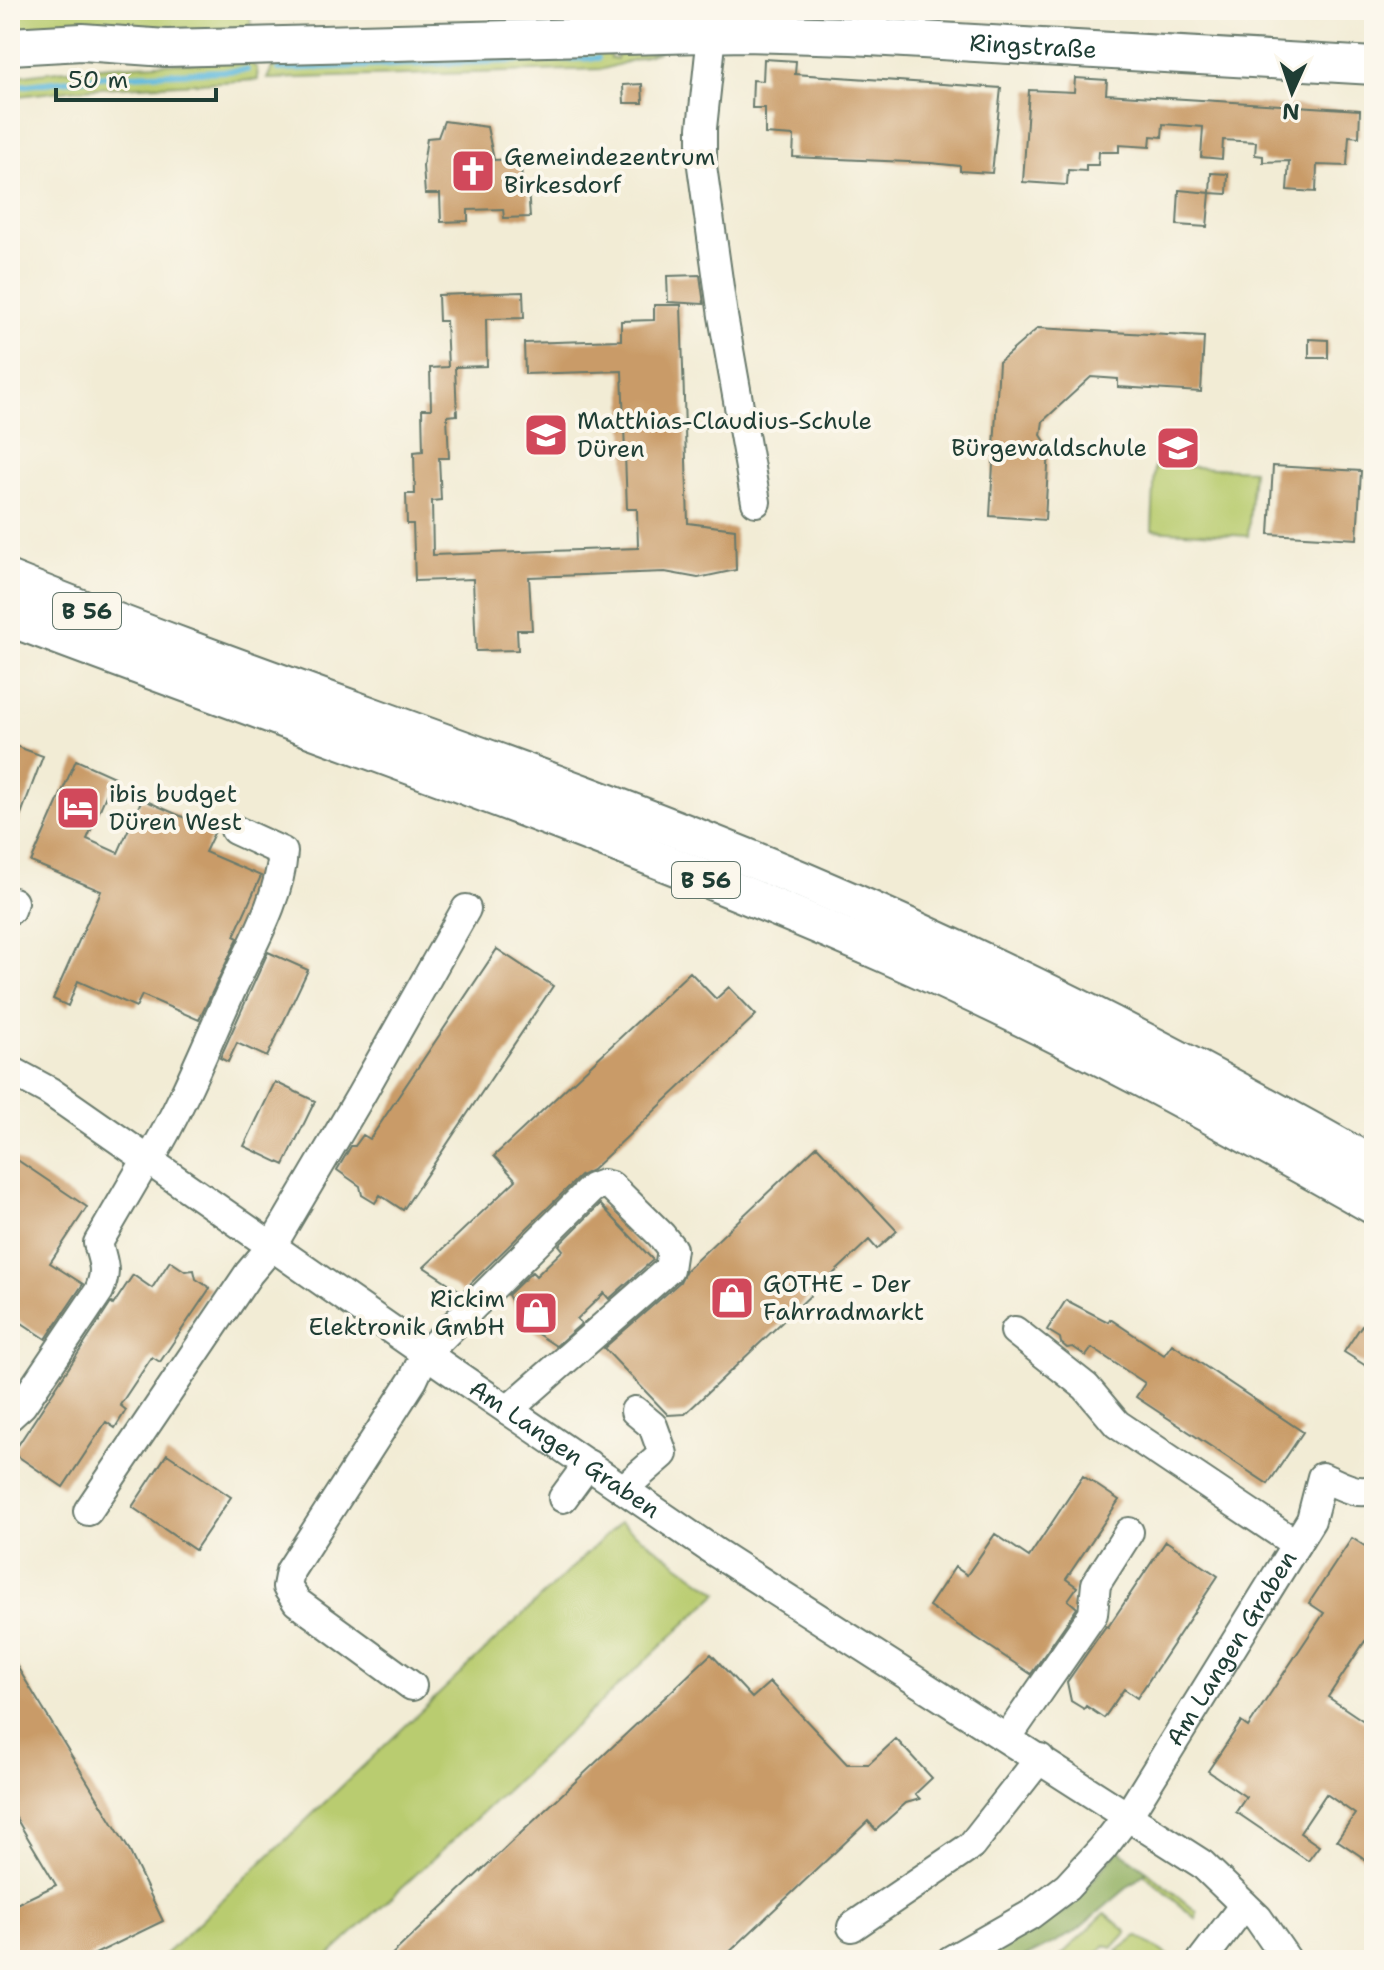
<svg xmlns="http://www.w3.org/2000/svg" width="1384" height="1970" font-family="'Shantell Sans',sans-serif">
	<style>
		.green { fill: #b9cc6f; stroke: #6c8452; stroke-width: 2 }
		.forest { fill: #92b062; stroke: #58764b; stroke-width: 2 }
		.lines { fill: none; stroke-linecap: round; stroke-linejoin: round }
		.stream { stroke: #5fb9dd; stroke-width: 6 }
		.building { fill: #c99b67 }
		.minor-casing { stroke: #697a6c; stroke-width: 32 }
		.major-casing { stroke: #697a6c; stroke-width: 40 }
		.minor { stroke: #fff; stroke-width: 28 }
		.major { stroke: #fff; stroke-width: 36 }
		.labels { text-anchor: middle; stroke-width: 8; stroke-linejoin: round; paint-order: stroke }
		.shield { fill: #fbf7ec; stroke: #61756b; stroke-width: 2 }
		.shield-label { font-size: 22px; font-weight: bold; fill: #1f3d34 }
		.street-label { font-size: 24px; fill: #1f3d34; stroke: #fbf7ec }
		.poi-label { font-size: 24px; fill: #1f3d34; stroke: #fbf7ec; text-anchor: start }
	</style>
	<rect width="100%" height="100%" fill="#fbf7ec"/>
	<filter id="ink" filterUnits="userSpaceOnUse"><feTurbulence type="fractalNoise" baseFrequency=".0125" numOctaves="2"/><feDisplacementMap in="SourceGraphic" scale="16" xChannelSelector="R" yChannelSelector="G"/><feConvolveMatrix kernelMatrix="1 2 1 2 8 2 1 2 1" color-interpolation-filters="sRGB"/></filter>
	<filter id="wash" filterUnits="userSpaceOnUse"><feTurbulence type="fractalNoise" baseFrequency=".006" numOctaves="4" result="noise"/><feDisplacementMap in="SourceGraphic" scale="32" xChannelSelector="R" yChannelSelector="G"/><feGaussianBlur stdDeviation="1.8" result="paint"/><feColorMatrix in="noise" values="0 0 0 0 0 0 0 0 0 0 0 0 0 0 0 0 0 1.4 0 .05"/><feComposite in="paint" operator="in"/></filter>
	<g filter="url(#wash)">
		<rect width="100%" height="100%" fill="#f2ecd5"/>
		<path class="green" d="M10,10h240l1,27 -241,-1z
			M610,50v8l7,1v-9l42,2 -55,17 -337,10 7,-16z
			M248,61l9,7 1,12 -179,9 -69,8v-20c79,-12 158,-14 238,-16z
			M1155,465l98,5 -5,66 -96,-6z
			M620,1522l98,71 -394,367h-165z
			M1147,1871l50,41 -1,7 -52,-45z
			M1105,1913l22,19 -15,16 -7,-3 -15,15h-34z
			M1137,1936l39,24h-42l-17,-9z"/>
		<path class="forest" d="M1118,1850l29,21 -72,61 -56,28h-41l91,-51z"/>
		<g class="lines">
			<path class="stream" d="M279,69l319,-11
				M10,87l95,-11 142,-6"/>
		</g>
		<g id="blocks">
			<path class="building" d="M764,59l32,2 -1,13 206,14 -9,85 -32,-2v-5l-29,-3 -138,-6 1,-21 -29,-2v-26h-13l1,-28 10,1z
				M1075,78l32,2 -1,14 254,16 -1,27 -10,-1 -2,30 -30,-1 -1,27 -29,-2 2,-29 -26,1v-6l-8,-1 1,-13 -33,-2 -1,19 -21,-2 2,-30 -40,-3 -1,13 -11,-1 -1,11 -31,-2v7h-20l-1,13h-12v6l-18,-1 -1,15 -44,-3 6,-92 45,2z
				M642,84l1,19h-19l-1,-18z
				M444,121l43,6 7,33 27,-1 1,29h6l2,29 -26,1 -1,-9 -35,1v11l-27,1 -1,-28h-15l-2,-28 4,-28 11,-1z
				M1211,173l17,1 -1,20 -17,-1z
				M1179,190l31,3 -3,34 -30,-2z
				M700,275l4,29 -36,-2 -1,-26z
				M523,292l1,26 -38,1 1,47 -32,1 2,48 -10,1 2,42h-10l2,42 -9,1 1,54 205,-7 -1,-39h-10l-5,-138 -97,3 -1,-31 97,-3v-19l33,-1v-15h27l7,218 47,6 1,41 -38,8 -33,-6 -136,5 3,53h-15l1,20 -42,1 -3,-72 -58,2 -2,-57h-6l-1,-30h9l-1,-42 9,-1 -1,-42h9l-1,-41 18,-1 -2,-46h-7l-1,-26z
				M1038,328l166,9 -3,55 -83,-5v-8l-27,-2 -48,44 -2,14 8,13 -4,72 -55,-4 9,-154z
				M1309,339l19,1v18h-19z
				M1273,466l88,5 -4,68 -88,-5z
				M10,744l33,12 -31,82h-2z
				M76,760l38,17 -27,62 31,14 24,-54 73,32 -10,21 56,24 -27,60 4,2 -39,82 -57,-25 -6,12 -58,-26 -10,25 -15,-7 48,-108 -70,-29z
				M497,949l56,37 -150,224 -23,-15 -5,8 -13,-8 -2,-9 -23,-16 14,-24h4l8,-11 7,4z
				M268,952l40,18 -41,87 -30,-14 -9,19 -8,-4z
				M690,972l26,27 13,-12 27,28 -164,155 -12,6 -118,116 -38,-25 92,-87 -22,-24z
				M275,1082l40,19 -31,64 -40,-19z
				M817,1146l80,85 -20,18 -8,-9 -184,174 -17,1 -64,-67 76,-66 6,-12z
				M10,1155l77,52 -37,56 33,21 -37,55 -36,-24z
				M600,1204l53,56 -44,39 -5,-6 -27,26 4,5 -25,22 -23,-15 -11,-12 -14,-24 24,-23 4,4 27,-26 -4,-5z
				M170,1261l15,10 9,-1 2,9 14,9 -50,74 -8,-5 -32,48 6,5 -11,18 -9,-6 -43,65 -50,-34 98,-150 2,2 20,-30 19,13z
				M1066,1300l42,22 2,-3 54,36 8,-11 131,88 -35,52 -132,-87 9,-14 -53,-35 -6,8 -13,-9 -6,1 -6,-5 -1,-5 -13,-8z
				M1362,1325l12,8v38l-30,-19z
				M167,1454l64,43 -36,53 -63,-43z
				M1083,1476l36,24 -53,79 11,8 -9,13 9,8 -46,66 -102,-68 26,-39 12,8 28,-41 34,23z
				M1352,1538l22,14v95l-9,-6 -37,56 46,31v137l-37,-25 18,-26 -29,-20 -26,39 19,13 -11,15 -72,-49 10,-15 -38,-26 33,-49 7,5 76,-114 -15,-10z
				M1166,1541l52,35 -81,122 -13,-9 -20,29 -18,-12 -2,3 -13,-8 -4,-19 39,-56 2,1z
				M711,1654l41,44 18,-16 77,82h22l27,-25 36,39 -17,16 5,5 -14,4 -30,27 -8,-9 -147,139h-335z
				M10,1655l118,193 35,73 -80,39h-73v-53l46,-22 -46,-77z"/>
		</g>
	</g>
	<g filter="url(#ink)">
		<use href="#blocks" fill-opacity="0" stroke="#697a6c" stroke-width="2"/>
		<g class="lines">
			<g class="minor-casing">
				<g id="minor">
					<path d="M711,10l1,24 -10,94v38l21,150 33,186"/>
					<path d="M10,910l3,-8"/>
					<path id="s1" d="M10,1070l39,21 399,278 267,183 487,312 56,54 29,42"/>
					<path d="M149,1161c34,-56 58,-118 85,-177 19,-41 46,-87 49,-132l-48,-22"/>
					<path d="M1015,1331l71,56 31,37 179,120"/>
					<path d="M10,1416l12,-11 77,-114c9,-22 4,-27 -1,-48l49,-84"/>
					<path d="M623,1489l40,-35 -10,-28 -18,-15"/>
					<path d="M563,1498l25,-34"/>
					<path d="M88,1511l161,-238 23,-27 89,-151 105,-186"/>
					<path d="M412,1686l-115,-84 -10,-15 3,-16 123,-191 12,-26 167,-166 11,-4 8,2 50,49 11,14 -3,20 -161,141"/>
					<path d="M1007,1738l86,-124 3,-30 33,-52"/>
					<path d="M852,1927l119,-81 69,-88"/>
					<path id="s2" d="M951,1960l79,-45 37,-28 35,-38 27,-35 182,-294 11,-43c15,6 37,21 52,11"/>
					<path d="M1202,1960l42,-55"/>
				</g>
			</g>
			<g class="major-casing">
				<g id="major">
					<path id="s3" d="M10,46l72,-4 84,6 577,-15 109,3 522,30"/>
					<path d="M10,580c261,105 530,190 790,299 197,83 388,181 574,287"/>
					<path d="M10,618c296,112 597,213 886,341 165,73 322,159 478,247"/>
				</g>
			</g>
			<use href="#minor" class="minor"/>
			<use href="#major" class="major"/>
		</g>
	</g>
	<defs>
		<g id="church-square" transform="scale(2.3)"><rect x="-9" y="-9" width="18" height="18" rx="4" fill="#d1495b" stroke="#fbf7ec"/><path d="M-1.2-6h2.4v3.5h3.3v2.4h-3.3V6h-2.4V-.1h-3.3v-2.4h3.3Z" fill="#fff"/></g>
		<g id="school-square" transform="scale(2.3)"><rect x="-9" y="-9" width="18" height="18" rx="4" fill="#d1495b" stroke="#fbf7ec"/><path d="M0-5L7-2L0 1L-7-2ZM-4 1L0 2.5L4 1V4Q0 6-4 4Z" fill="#fff"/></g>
		<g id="hotel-square" transform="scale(2.3)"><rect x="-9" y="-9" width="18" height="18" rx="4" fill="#d1495b" stroke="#fbf7ec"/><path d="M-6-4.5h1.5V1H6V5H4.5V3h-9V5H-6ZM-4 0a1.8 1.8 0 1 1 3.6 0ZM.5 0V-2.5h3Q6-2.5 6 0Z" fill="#fff"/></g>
		<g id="shop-square" transform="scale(2.3)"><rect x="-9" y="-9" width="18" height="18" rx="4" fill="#d1495b" stroke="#fbf7ec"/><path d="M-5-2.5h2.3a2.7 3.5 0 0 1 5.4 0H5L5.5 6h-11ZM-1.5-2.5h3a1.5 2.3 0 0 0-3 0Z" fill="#fff"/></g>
	</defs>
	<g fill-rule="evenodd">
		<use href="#church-square" x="473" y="171"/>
		<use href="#school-square" x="546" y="435"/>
		<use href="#school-square" x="1178" y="448"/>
		<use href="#hotel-square" x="78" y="808"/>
		<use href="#shop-square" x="732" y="1298"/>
		<use href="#shop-square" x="536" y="1313"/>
	</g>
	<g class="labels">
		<g class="shield">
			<rect x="53" y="593" width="68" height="36" rx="6"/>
			<rect x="672" y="862" width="68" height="36" rx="6"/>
		</g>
		<g class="shield-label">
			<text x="87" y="619">B 56</text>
			<text x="706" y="888">B 56</text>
		</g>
		<g class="street-label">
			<text dy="8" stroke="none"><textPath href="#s3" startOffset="1024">Ringstraße</textPath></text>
			<text dy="8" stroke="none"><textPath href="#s1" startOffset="672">Am Langen Graben</textPath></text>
			<text dy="8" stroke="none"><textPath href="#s2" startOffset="428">Am Langen Graben</textPath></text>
		</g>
		<g class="poi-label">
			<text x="504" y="165">Gemeindezentrum<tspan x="504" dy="28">Birkesdorf</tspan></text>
			<text x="577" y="429">Matthias-Claudius-Schule<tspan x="577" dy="28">Düren</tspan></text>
			<text x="1147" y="456" text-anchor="end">Bürgewaldschule</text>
			<text x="109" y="802">ibis budget<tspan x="109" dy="28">Düren West</tspan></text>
			<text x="763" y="1292">GOTHE - Der<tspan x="763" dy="28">Fahrradmarkt</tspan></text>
			<text x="505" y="1307" text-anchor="end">Rickim<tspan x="505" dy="28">Elektronik GmbH</tspan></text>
		</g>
	</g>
	<rect width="1384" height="1970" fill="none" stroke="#fbf7ec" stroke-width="40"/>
	<g transform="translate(1292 92) rotate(183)" stroke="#fbf7ec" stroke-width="6" paint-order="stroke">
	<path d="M0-6L14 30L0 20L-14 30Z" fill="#1f3d34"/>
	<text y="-12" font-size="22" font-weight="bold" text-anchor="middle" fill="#1f3d34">N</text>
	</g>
	<path d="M56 88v12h160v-12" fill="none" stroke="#1f3d34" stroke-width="4"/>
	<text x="68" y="88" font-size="24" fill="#1f3d34" stroke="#fbf7ec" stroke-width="6" paint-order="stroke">50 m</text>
</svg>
